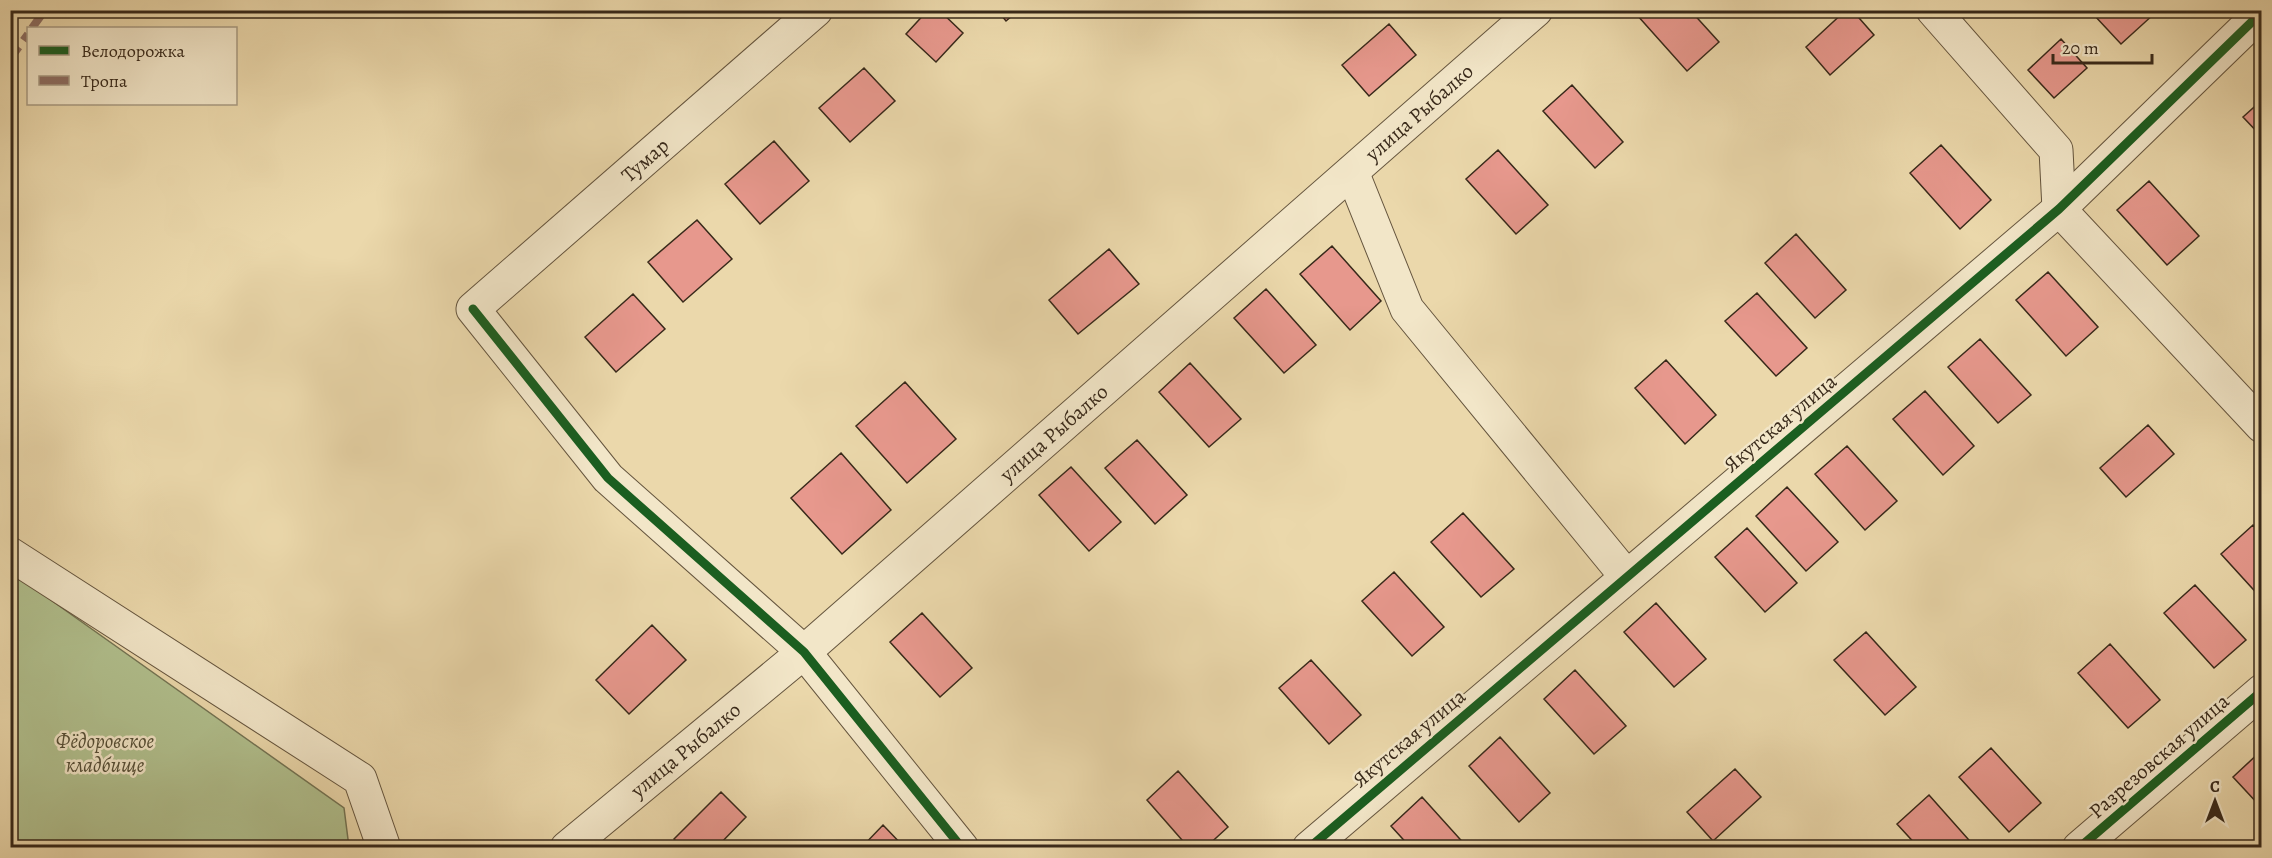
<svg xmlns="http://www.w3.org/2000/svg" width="2272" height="858" font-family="Alegreya,serif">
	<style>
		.green { fill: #b1c08e; stroke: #747454; stroke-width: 1.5 }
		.building { fill: #e7988d; stroke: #38291a; stroke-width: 1.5 }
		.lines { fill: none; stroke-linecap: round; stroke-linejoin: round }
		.minor-casing { stroke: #65553e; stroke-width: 35 }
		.minor { stroke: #f2e6c8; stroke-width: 33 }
		.quiet { stroke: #8d6e63; stroke-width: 8; stroke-dasharray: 15 8; stroke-linecap: butt }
		.cycleway-casing { stroke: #f2e6c8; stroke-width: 13 }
		.cycleway { stroke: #1b5e20; stroke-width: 9 }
		.labels { text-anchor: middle; stroke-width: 5; stroke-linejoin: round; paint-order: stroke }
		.street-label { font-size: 21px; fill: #38291a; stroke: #f2e6c8 }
		.park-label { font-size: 21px; font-style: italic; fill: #564f37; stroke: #f2e6c8 }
	</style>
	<rect width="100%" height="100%" fill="#ebd8ab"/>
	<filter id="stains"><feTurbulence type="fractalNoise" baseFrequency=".00333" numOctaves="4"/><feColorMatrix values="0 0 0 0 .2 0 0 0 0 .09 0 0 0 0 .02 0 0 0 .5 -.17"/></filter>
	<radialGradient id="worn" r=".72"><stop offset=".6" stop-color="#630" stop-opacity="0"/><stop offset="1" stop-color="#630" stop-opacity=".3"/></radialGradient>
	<path class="green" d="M10,571l334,237 5,39h-338z"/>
	<path class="building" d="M928,10h11l24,23 -27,29 -30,-28z
		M997,10h22l-13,11z
		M1642,10h48l29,32 -32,29 -50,-56z
		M1846,10h6l22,25 -44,40 -24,-28z
		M2099,10h52l3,4 -33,30 -27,-29z
		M1389,24l27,31 -47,41 -27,-31z
		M2061,39l26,29 -33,30 -26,-28z
		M864,68l31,33 -45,41 -31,-34z
		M1572,85l51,57 -28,26 -52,-57z
		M2262,100v37l-19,-20z
		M774,141l35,40 -49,43 -35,-40z
		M1941,145l50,55 -31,29 -50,-56z
		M1498,150l50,55 -32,29 -50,-55z
		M2149,181l50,55 -32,29 -50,-55z
		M697,220l35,39 -49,43 -35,-40z
		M1796,234l50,56 -31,28 -50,-55z
		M1332,246l49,55 -31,29 -50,-56z
		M1109,249l30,35 -61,50 -29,-34z
		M2048,272l50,55 -32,29 -50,-56z
		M1266,289l50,56 -32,28 -50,-55z
		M1757,293l50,55 -31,28 -51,-55z
		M633,294l32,35 -49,43 -31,-35z
		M1980,339l51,56 -33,28 -50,-56z
		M1666,360l50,55 -31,29 -50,-56z
		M1190,363l51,56 -32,28 -50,-55z
		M905,382l51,57 -49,44 -51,-57z
		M1925,391l49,55 -31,29 -50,-56z
		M2148,425l26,29 -48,43 -26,-29z
		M1137,440l50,55 -32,29 -50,-56z
		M1847,446l50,55 -32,29 -50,-56z
		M841,453l50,57 -49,44 -51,-56z
		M1071,467l50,55 -32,29 -50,-56z
		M1787,487l51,55 -32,29 -50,-55z
		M1463,513l51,56 -33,28 -50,-55z
		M2253,525l9,10v64l-41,-45z
		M1747,528l50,55 -32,29 -50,-55z
		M1394,572l50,55 -32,29 -50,-55z
		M2195,585l51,55 -32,28 -50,-55z
		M1656,603l50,56 -32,28 -50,-55z
		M922,613l50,55 -32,29 -50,-55z
		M652,625l34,35 -57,54 -33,-34z
		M1866,632l50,55 -31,28 -51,-55z
		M2110,644l50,56 -32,28 -50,-55z
		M1311,660l50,55 -32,29 -50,-56z
		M1575,670l51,56 -32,28 -50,-55z
		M1500,737l50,56 -31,29 -50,-56z
		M1991,748l50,55 -32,29 -50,-55z
		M2262,750v53l-3,2 -26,-28z
		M1735,769l26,28 -48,44 -26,-29z
		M1178,771l50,56 -23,21h-16l-42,-48z
		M721,792l25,25 -30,31h-33l-9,-9z
		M1929,795l47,53h-57l-22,-24z
		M1422,797l46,51h-57l-20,-22z
		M883,825l22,23h-44z"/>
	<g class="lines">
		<g class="minor-casing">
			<g id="minor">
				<path d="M816,10l-343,299 135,169 196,174 158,196"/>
				<path d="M1933,10l123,140 3,59 203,217"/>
				<path d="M1352,172l55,137 219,267"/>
				<path d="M10,554l350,225 24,69"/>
				<path id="s1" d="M567,848l237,-196 732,-642"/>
				<path d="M1309,848l750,-639 203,-197"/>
				<path d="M2079,848l183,-157"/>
			</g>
		</g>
		<use href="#minor" class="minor"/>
		<path class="quiet" d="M32,28l13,-18
			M10,59l18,-25"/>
		<g class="cycleway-casing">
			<path id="cycleway" d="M473,309l135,169 196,174 158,196
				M1309,848l750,-639 203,-197
				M2079,848l183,-157"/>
		</g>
		<use href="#cycleway" class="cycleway"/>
	</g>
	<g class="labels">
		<g class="street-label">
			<text dy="7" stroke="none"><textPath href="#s1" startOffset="1126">улица Рыбалко</textPath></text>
			<text transform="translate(645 160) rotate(-41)" y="7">Тумар</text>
			<text transform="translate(1780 423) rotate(-40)" y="7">Якутская улица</text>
			<text dy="7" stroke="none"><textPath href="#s1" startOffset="640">улица Рыбалко</textPath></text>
			<text transform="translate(1409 738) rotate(-40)" y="7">Якутская улица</text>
			<text dy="7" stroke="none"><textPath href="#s1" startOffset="154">улица Рыбалко</textPath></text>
			<text transform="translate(2159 756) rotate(-41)" y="7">Разрезовская улица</text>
		</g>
		<g class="park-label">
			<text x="105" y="748">Фёдоровское<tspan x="105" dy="24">кладбище</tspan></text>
		</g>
	</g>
	<rect width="2272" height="858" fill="none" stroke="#ebd8ab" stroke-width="36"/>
	<rect x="12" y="12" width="2248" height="834" fill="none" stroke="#38291a" stroke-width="3"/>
	<rect x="18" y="18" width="2236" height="822" fill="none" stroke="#38291a" stroke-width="1.5"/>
	<rect x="27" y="27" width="210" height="78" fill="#f2e6c8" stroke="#a89a82" stroke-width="1.5"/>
	<rect x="39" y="46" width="30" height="9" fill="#1b5e20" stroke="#a89a82" stroke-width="1.5"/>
	<text x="81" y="57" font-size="18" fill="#38291a">Велодорожка</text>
	<rect x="39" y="76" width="30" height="9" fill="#8d6e63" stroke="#a89a82" stroke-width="1.5"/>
	<text x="81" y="87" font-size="18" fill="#38291a">Тропа</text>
	<g transform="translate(2215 801)" stroke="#f2e6c8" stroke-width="4.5" paint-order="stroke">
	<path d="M0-4.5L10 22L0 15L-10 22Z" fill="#38291a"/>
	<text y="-9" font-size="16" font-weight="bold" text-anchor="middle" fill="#38291a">С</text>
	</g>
	<path d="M2053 54v9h99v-9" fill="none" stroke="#38291a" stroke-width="3"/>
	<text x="2062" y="54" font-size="18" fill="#38291a" stroke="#f2e6c8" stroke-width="4.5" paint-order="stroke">20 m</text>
	<rect width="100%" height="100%" filter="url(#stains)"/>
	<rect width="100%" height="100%" fill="url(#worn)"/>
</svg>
